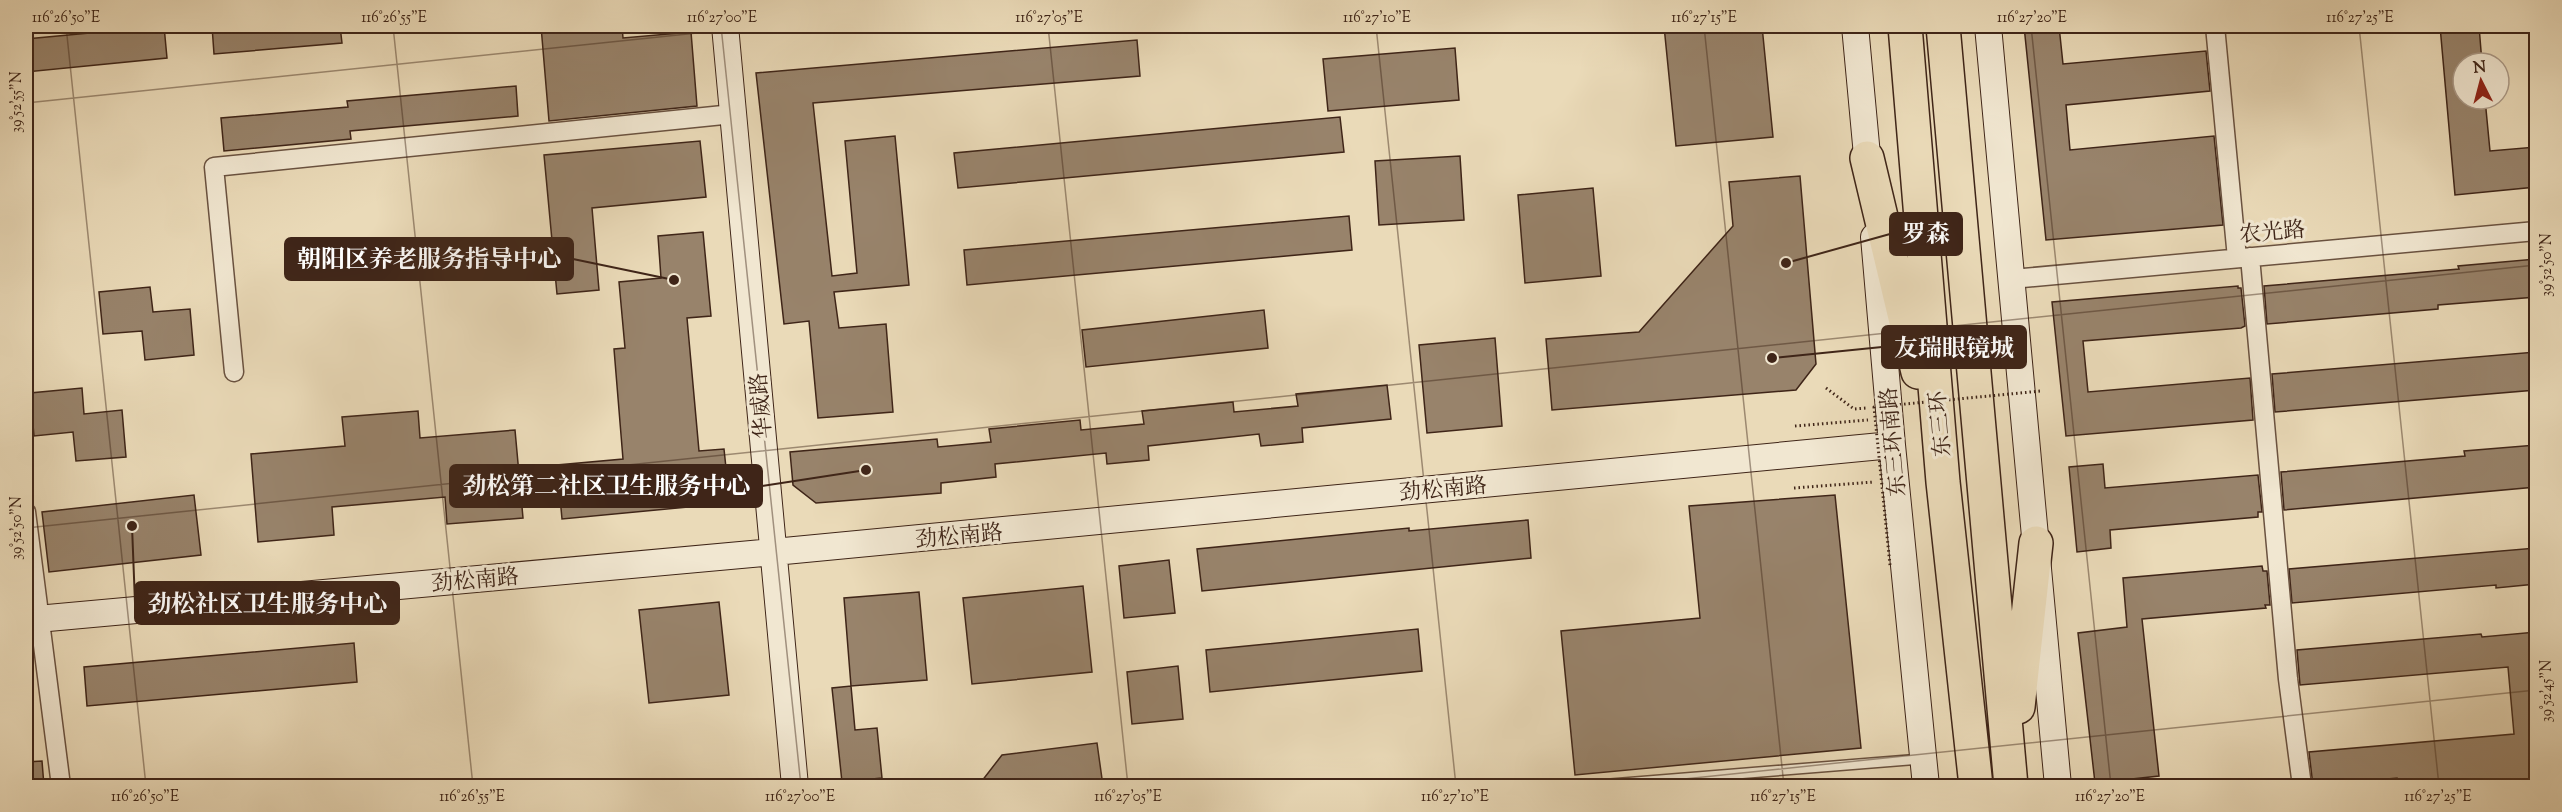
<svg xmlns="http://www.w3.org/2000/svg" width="2562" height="812" font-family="'Sorts Mill Goudy','Noto Serif SC',serif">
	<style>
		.building { fill: #98836b; stroke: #3f2518; stroke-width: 1.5 }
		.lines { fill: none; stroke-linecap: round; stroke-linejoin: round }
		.lane-casing { stroke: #6a5240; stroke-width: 12 }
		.street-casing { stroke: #6a5240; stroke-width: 21 }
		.secondary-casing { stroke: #3f2518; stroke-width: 28 }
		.highway-casing { stroke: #3f2518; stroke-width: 36 }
		.path { stroke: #3f2518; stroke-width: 3; stroke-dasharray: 1.5 3; stroke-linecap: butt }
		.lane { stroke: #f1e7d1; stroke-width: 9 }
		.street { stroke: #f1e7d1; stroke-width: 18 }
		.secondary { stroke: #f1e7d1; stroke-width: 26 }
		.highway { stroke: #eadab8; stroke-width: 33 }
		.path-bridge { stroke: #3f2518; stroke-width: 3; stroke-dasharray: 1.5 3; stroke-linecap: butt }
		.ticks { fill: none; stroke: #3f2518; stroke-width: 1.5; stroke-opacity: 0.45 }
		.labels { text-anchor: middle; stroke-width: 6; stroke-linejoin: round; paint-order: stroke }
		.street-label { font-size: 22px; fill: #3f2518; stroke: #f1e7d1 }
		.leader { fill: none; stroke: #3f2518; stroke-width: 2 }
		.callout-dot { fill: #3f2518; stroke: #f1e7d1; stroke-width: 2 }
		.callout { fill: #3f2518; stroke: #3f2518; stroke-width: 2 }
		.callout-label { font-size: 24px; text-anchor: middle; font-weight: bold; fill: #fff }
		.neatline { fill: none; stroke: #3f2518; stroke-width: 2 }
		.ticks-label { font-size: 15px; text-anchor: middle; fill: #3f2518 }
	</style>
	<rect width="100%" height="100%" fill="#eadab8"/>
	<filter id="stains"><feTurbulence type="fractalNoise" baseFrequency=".00333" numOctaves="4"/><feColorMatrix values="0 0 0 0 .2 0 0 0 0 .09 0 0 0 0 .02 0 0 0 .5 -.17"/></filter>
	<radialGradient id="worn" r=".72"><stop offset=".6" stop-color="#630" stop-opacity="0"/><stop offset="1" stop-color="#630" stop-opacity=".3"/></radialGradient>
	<path class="building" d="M164,26l3,32 -141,14v-33z
		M212,26h128l2,17 -128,11z
		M541,26h81l1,12 68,-6 6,74 -148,15z
		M1664,26h98l11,111 -97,9z
		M2024,26h35l4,38 143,-13 4,40 -144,14 4,45 144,-14 9,89 -177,15z
		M2440,26h39l3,37h-19v36h22l5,52 46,-4v40l-81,8z
		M1137,40l3,36 -327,27 19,173 25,-3 -12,-132 50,-5 14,149 -75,7 5,36 47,-4 7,88 -75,6 -9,-97 -25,3 -28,-251z
		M1455,48l4,52 -131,11 -5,-52z
		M516,86l2,30 -168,15 1,8 -127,12 -3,-33 127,-11 -1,-6z
		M1340,117l4,35 -386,36 -4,-35z
		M700,141l6,56 -114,11 7,82 -42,4 -13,-139z
		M1460,156l4,64 -85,5 -4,-64z
		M1800,176l16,188 -20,26 -244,20 -6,-71 93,-7 94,-106 -4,-44z
		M1593,188l8,88 -76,7 -7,-88z
		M1349,216l3,34 -385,35 -3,-35z
		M703,232l8,84 -24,2 12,133 25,-2 4,38 -19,18 -147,14 -5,-54 66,-6 -9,-110 11,-1 -6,-66 42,-4 -3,-42z
		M2536,259v38l-98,8v4l-171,15 -3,-38 195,-17 -1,-3z
		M2238,286v2h3l4,38 -4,2 -158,13 5,51 162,-14 3,42 -187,16 -14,-134z
		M150,287l3,25 37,-3 4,46 -49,5 -3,-29 -39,3 -4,-42z
		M1264,310l4,38 -182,19 -4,-37z
		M1495,338l7,88 -75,7 -8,-88z
		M2536,352v38l-261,22 -3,-38z
		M1387,385l4,34 -89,9 1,14 -42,4 -2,-12 -111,12 1,14 -42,4 -1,-11 -111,11 1,13 -55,6v10l-125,10 -23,-18 -3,-33 147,-13 1,8 53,-5 -2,-13 91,-9 1,10 63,-6 -2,-13 91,-9 1,10 64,-6 -2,-12z
		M82,388l2,26 38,-4 4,47 -50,4 -3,-29 -39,4 -4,-43z
		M418,411l2,27 95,-8 8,88 -76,6 -2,-27 -113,10 2,28 -76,7 -7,-88 94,-8 -3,-29z
		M2536,445v42l-252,23 -3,-38 184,-16 -1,-5z
		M2103,464l2,24 153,-13 4,37h-4v5l-148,13 1,18 -34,4 -8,-85z
		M194,495l7,60 -152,17 -7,-60z
		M1835,495l26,253 -286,27 -14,-144 139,-13 -11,-112z
		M1528,520l3,38 -329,33 -5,-42 212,-21v3z
		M2536,548v36l-40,4v-3l-204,18 -3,-34z
		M1169,560l6,53 -51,5 -5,-52z
		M2262,566l1,5h4l3,34h-5l1,3 -124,11 17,157 -64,7 -17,-150 49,-6 -4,-49z
		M1083,586l9,86 -120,12 -9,-86z
		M919,592l8,88 -76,6 -7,-88z
		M719,602l10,93 -80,8 -10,-93z
		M1418,629l4,42 -212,21 -4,-42z
		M2536,632v32h-3l3,42v80h-139v-8l-84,8 -4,-34 205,-18 -6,-67 -208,18 -3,-35 184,-16 1,3z
		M354,643l3,39 -270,24 -3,-39z
		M1178,666l5,53 -51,5 -5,-52z
		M851,686l4,44 22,-2 5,50 -40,4 -10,-94z
		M1097,743l6,43h-125l24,-31z
		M42,761l2,25h-18v-24z"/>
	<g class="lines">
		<g class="lane-casing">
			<path id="lane" d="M1586,786l335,-27"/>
		</g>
		<g class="street-casing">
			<path id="street" d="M2215,26l22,232
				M2250,257l38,422 14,107
				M2012,279l524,-48
				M234,372l-20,-205 519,-53
				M26,512l35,274"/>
		</g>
		<g class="secondary-casing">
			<path id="secondary" d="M725,26l70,760
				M1855,26l14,151
				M1988,26l70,760
				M1874,237l18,208 34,341
				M26,620l748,-68 1118,-107"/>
		</g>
		<g class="highway-casing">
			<path id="highway" d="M1905,26l38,456 33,304
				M1943,26l68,760
				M1867,158l51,214
				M2018,707l18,-164"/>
		</g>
		<path class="path" d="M1826,388l28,21 13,-1
			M1795,426l73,-6
			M1794,488l80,-6"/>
		<use href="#lane" class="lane"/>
		<use href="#street" class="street"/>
		<use href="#secondary" class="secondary"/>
		<use href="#highway" class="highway"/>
		<path class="path-bridge" d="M1890,565l-16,-158 167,-16"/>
	</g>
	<path class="ticks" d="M66,26l80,760M393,26l80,760M721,26l80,760M1048,26l80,760M1376,26l80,760M1704,26l80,760M2031,26l80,760M2359,26l80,760M26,103l739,-77M26,528l2510,-263M1617,786l919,-96"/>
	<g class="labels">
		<g class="street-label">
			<text transform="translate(2272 231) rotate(-5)" y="8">农光路</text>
			<text transform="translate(760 406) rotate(-95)" y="8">华威路</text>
			<text transform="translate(1939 424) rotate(-95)" y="8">东三环</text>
			<text transform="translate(1892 442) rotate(-95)" y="8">东三环南路</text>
			<text transform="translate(1443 488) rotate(-5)" y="8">劲松南路</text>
			<text transform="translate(959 535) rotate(-5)" y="8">劲松南路</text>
			<text transform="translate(475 579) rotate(-5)" y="8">劲松南路</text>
		</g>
	</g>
	<path class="leader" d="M1786 263L1890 234M674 280L573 259M1772 358L1882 347M866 470L762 486M132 526L135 603"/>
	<g class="callout-dot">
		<circle cx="1786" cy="263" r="6"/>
		<circle cx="674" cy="280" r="6"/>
		<circle cx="1772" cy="358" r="6"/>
		<circle cx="866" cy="470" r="6"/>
		<circle cx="132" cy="526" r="6"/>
	</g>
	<g class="callout">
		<rect x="1890" y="213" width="72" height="42" rx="6"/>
		<rect x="285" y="238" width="288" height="42" rx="6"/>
		<rect x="1882" y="326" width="144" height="42" rx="6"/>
		<rect x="450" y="465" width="312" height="42" rx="6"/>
		<rect x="135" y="582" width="264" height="42" rx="6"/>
	</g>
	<g class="callout-label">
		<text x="1926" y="242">罗森</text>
		<text x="429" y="267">朝阳区养老服务指导中心</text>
		<text x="1954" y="356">友瑞眼镜城</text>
		<text x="606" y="494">劲松第二社区卫生服务中心</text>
		<text x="267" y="612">劲松社区卫生服务中心</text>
	</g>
	<rect width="2562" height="812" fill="none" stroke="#eadab8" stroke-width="66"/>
	<g transform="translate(2481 81) rotate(354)"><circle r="28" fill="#f1e7d1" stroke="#aa9987" stroke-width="1.5"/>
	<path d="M0-4.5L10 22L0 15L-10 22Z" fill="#8f2418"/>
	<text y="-9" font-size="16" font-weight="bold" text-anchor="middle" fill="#3f2518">N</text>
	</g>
	<rect x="33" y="33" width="2496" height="746" class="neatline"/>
	<g class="ticks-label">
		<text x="66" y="22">116°26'50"E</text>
		<text x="394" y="22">116°26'55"E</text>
		<text x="722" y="22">116°27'00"E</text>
		<text x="1049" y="22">116°27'05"E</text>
		<text x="1377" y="22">116°27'10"E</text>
		<text x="1704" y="22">116°27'15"E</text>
		<text x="2032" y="22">116°27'20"E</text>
		<text x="2360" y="22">116°27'25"E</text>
		<text transform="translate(16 102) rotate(-90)" y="5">39°52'55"N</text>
		<text transform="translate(2546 265) rotate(-90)" y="5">39°52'50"N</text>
		<text transform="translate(16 528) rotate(-90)" y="5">39°52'50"N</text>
		<text transform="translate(2546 691) rotate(-90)" y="5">39°52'45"N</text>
		<text x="145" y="801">116°26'50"E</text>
		<text x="472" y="801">116°26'55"E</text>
		<text x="800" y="801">116°27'00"E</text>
		<text x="1128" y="801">116°27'05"E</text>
		<text x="1455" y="801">116°27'10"E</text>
		<text x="1783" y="801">116°27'15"E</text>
		<text x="2110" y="801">116°27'20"E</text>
		<text x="2438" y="801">116°27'25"E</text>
	</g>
	<rect width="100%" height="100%" filter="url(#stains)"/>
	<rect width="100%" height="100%" fill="url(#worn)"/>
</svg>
